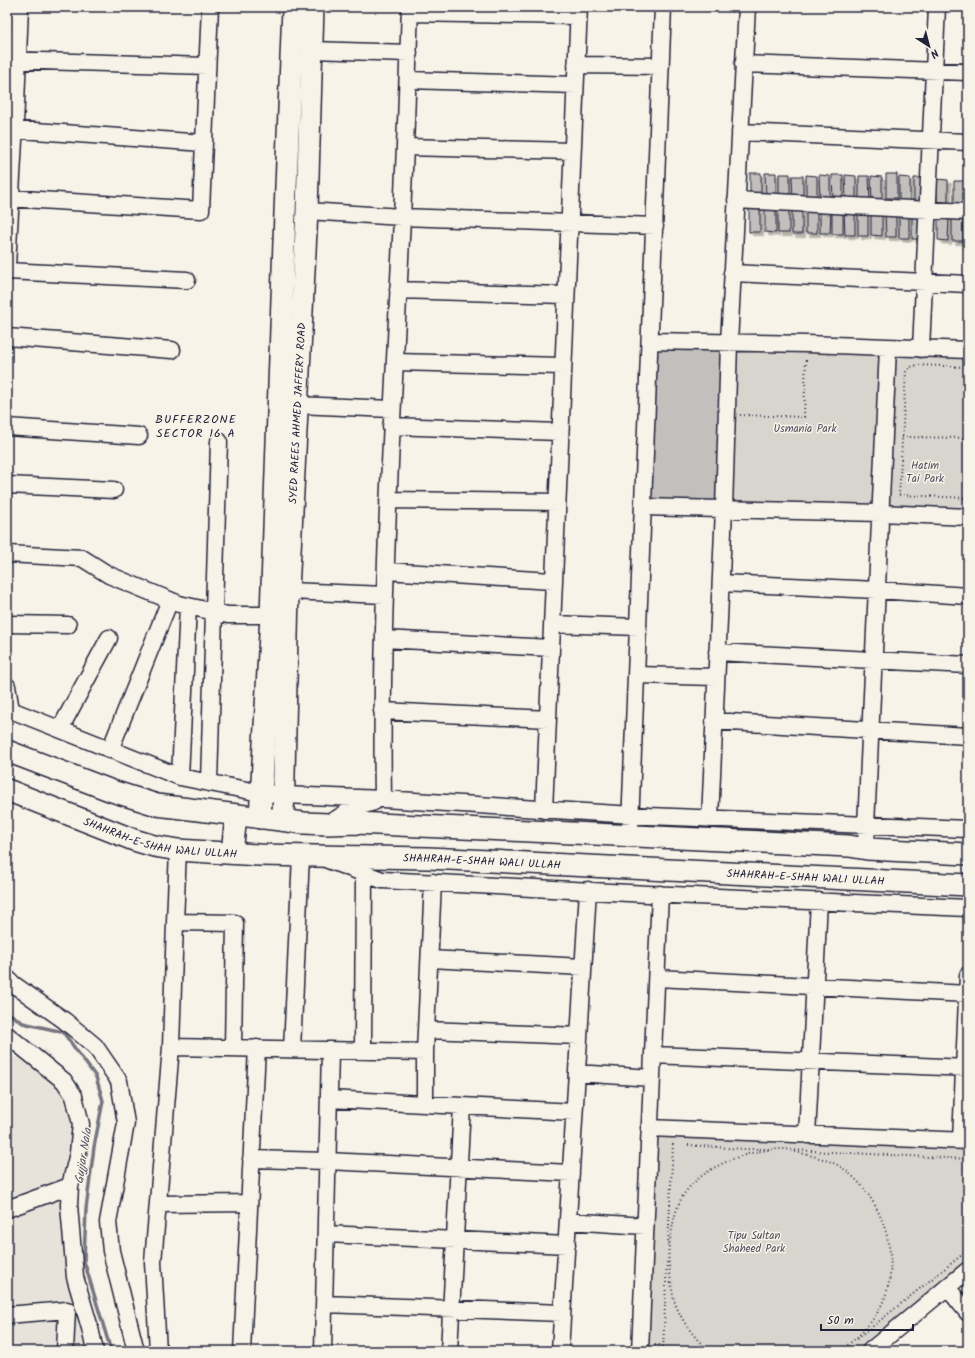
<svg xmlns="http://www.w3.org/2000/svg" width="975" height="1358" font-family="Kalam,sans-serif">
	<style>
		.built { fill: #e7e3db }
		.green { fill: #d8d5cf; stroke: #7d7c85 }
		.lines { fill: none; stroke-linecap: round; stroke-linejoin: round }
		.stream { stroke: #76747f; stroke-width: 3.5 }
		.building { fill: #c2bfbd; stroke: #22223b; filter: url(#shadow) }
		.minor-casing { stroke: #22223b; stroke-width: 19 }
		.major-casing { stroke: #22223b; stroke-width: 24 }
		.path { stroke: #22223b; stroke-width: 2; stroke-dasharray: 1 3; stroke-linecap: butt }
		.minor { stroke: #f7f3e8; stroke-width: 16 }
		.major { stroke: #f7f3e8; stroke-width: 21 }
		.labels { text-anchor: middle; stroke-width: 3; stroke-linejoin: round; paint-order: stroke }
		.street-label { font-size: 11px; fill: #22223b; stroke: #f7f3e8 }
		.park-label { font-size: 11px; fill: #504f60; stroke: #f7f3e8 }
		.neighbourhood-label { font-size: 12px; letter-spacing: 1px; fill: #22223b; stroke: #f7f3e8 }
		.water-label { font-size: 12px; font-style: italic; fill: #535263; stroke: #f7f3e8 }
	</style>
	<defs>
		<filter id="shadow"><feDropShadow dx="3.5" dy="3.5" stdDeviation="0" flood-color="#0004"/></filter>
	</defs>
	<rect width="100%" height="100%" fill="#f7f3e8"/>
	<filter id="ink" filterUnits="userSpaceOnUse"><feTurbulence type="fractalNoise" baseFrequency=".025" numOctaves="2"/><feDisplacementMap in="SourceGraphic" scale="8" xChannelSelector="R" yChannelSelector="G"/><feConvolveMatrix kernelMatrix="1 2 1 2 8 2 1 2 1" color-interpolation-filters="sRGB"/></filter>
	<g filter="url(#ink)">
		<path class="built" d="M45,1049l37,46 -19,123 23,133h-79v-291z"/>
		<path class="green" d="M729,343l239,8v166l-244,-8z
			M649,1128l319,13v129l-98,81h-230z"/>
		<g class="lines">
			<path class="stream" d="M7,1012l16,11 40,9 33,45 7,24 -9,46 -8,62 -2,52 27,90"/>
		</g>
		<path class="building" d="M750,173h11v24h-11z
			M765,173h11v25l-10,-1z
			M779,174h11v25l-11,-1z
			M886,174h11v24h-11z
			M806,175l11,1v24h-11z
			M819,175l11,1v24h-10z
			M832,175h11v25h-10z
			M845,175l11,1v24h-10z
			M792,176h11v25h-10z
			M859,176h10l1,25 -11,-1z
			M871,176l11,1v24h-10z
			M899,177l11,1v24h-11z
			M914,178h11v24h-11z
			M937,179l11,1v24h-11z
			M954,181h11v24h-11z
			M967,182h1v25h-1z
			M749,207h11v25h-11z
			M765,208h11v25l-11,-1z
			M806,208l11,1v24h-11z
			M820,208l11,1 -1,24h-10z
			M778,209h11v24h-11z
			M832,209l11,1v24h-11z
			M792,210h10v24h-10z
			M844,210h11v25h-10z
			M871,211h11v25l-11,-1z
			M858,212h10v24h-10z
			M885,212l11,1v24h-10z
			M899,213h10v25h-10z
			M912,214l11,1v24h-11z
			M965,215h3v24h-2z
			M938,216h11l-1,25 -10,-1z
			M952,216l11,1v24h-11z
			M650,341l79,2 -5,166 -81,-2z"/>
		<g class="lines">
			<g class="minor-casing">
				<path id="minor" d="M410,13l168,3
					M311,50l98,3
					M7,60l200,6
					M743,64l225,8
					M576,65l85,1
					M408,80l167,5
					M7,129l197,14
					M740,132l228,10
					M405,147l167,4
					M7,198l194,12 9,-203
					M736,200l232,12
					M307,211l95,6 253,9
					M7,266l9,-162 4,-97
					M7,271l180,9
					M732,273l236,11
					M398,290l167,5
					M7,337l165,13
					M650,341l157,3 161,6
					M921,349l16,-342
					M395,362l167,4
					M297,405l95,4
					M391,426l168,6
					M7,427l132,9
					M7,485l107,5
					M388,500l169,2
					M643,507l237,6 88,4
					M7,554l75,4 27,17 70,29 49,11h43
					M386,571l167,10
					M721,583l156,7 91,6
					M288,591l97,4
					M7,624l61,1
					M552,624l86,3
					M384,639l167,9
					M717,652l251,13
					M636,675l80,2
					M7,686l4,24
					M7,710h4l169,67 81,16 22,2 100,4 266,17 319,13
					M382,711l166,8
					M714,721l254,15
					M60,729l49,-91
					M110,750l60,-150
					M180,777l8,-171
					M209,783l10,-342
					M383,799c-3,-194 10,-388 19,-581 3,-70 6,-141 8,-211
					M544,810l35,-803
					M710,819l14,-310 5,-166 18,-336
					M328,824l26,-16 20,-6
					M630,825l33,-818
					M867,849l-1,-23 22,-478
					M328,860l54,20 266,14 320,14
					M175,922l60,1 -2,125
					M430,959l153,8
					M7,978l6,6 52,37 30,25 24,35 7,42 -18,99 3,29 25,100
					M657,978l311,16
					M427,1030l152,6
					M7,1035l57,46 10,15 7,28 -3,29 -8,33 -1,19 6,72 15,51 5,23
					M171,1047l254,5
					M292,1049l9,-193
					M363,1050l1,-178
					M653,1055l315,13
					M577,1073l75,5
					M329,1099l245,13
					M425,1104v-52l8,-170
					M649,1128l319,13
					M807,1135l12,-234
					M961,1141l7,-166
					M251,1159l76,2 244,12
					M158,1204l91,-1
					M7,1209l63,-23
					M568,1221l77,5
					M326,1234l241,11
					M947,1287l21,26
					M324,1304l238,9
					M7,1315l60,-5 -2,41
					M158,1351l-5,-89 18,-215 4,-125 3,-72
					M242,1351l15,-303
					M323,1351l7,-301
					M449,1351l13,-245
					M560,1351l28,-461
					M640,1351l20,-457
					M870,1351l98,-81"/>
			</g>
			<g class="major-casing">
				<g id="major">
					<path d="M7,751l105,40 45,14 147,18 24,1 28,-1 493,23 18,3 101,5"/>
					<path id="s1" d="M7,790l127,50 20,6 24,4 31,2 50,3 169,3 540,27"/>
					<path d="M260,818l11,-203 14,-402 8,-206"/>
					<path id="s2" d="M283,820l5,-229 19,-380 6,-204"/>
					<path d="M232,853l4,-37"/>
				</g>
			</g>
			<path class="path" d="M968,367l-50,-2 -8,2 -4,5 -7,123 69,3
				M740,415l64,2 2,-59
				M902,437l66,1
				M688,1145l55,4h32
				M791,1150l177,9
				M668,1245l5,-101h2
				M857,1339l111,-89
				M655,1345h8
				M663,1351l4,-92
				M709,1351c-15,-13 -31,-34 -36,-55 -1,-7 -2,-14 -3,-21 -1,-14 -3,-21 0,-35 3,-16 5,-32 14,-46 20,-29 68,-46 102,-45 4,1 10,3 14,4 16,4 32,7 45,17 36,27 56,84 40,127 -8,22 -27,42 -46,54"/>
			<use href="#minor" class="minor"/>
			<use href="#major" class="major"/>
		</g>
	</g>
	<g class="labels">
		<g class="street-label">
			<text dy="4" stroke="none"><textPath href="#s2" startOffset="407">SYED RAEES AHMED JAFFERY ROAD</textPath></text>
			<text dy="4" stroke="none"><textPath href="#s1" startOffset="162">SHAHRAH-E-SHAH WALI ULLAH</textPath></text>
			<text dy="4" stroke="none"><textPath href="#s1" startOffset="486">SHAHRAH-E-SHAH WALI ULLAH</textPath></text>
			<text dy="4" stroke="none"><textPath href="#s1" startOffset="810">SHAHRAH-E-SHAH WALI ULLAH</textPath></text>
		</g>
		<g class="park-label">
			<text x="805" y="432">Usmania Park</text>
			<text x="925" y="469">Hatim<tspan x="925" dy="13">Tai Park</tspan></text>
			<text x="754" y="1239">Tipu Sultan<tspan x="754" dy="13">Shaheed Park</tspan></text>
		</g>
		<g class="neighbourhood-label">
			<text x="196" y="423">BUFFERZONE<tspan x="196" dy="14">SECTOR 16 A</tspan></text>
		</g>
		<g class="water-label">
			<text transform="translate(83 1156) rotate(-81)" y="4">Gujjar Nala</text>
		</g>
	</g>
	<rect width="975" height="1358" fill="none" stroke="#f7f3e8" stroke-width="24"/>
	<rect x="12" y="12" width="951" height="1334" fill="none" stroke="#22223b" stroke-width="1.5" filter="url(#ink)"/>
	<g transform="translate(929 46) rotate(144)" stroke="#f7f3e8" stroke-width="3" paint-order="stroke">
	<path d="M0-3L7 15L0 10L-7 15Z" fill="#22223b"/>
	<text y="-6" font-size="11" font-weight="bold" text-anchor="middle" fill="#22223b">N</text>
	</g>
	<path d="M821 1324v6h92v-6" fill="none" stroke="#22223b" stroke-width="2"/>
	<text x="827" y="1324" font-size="12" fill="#22223b" stroke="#f7f3e8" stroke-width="3" paint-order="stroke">50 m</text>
</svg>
